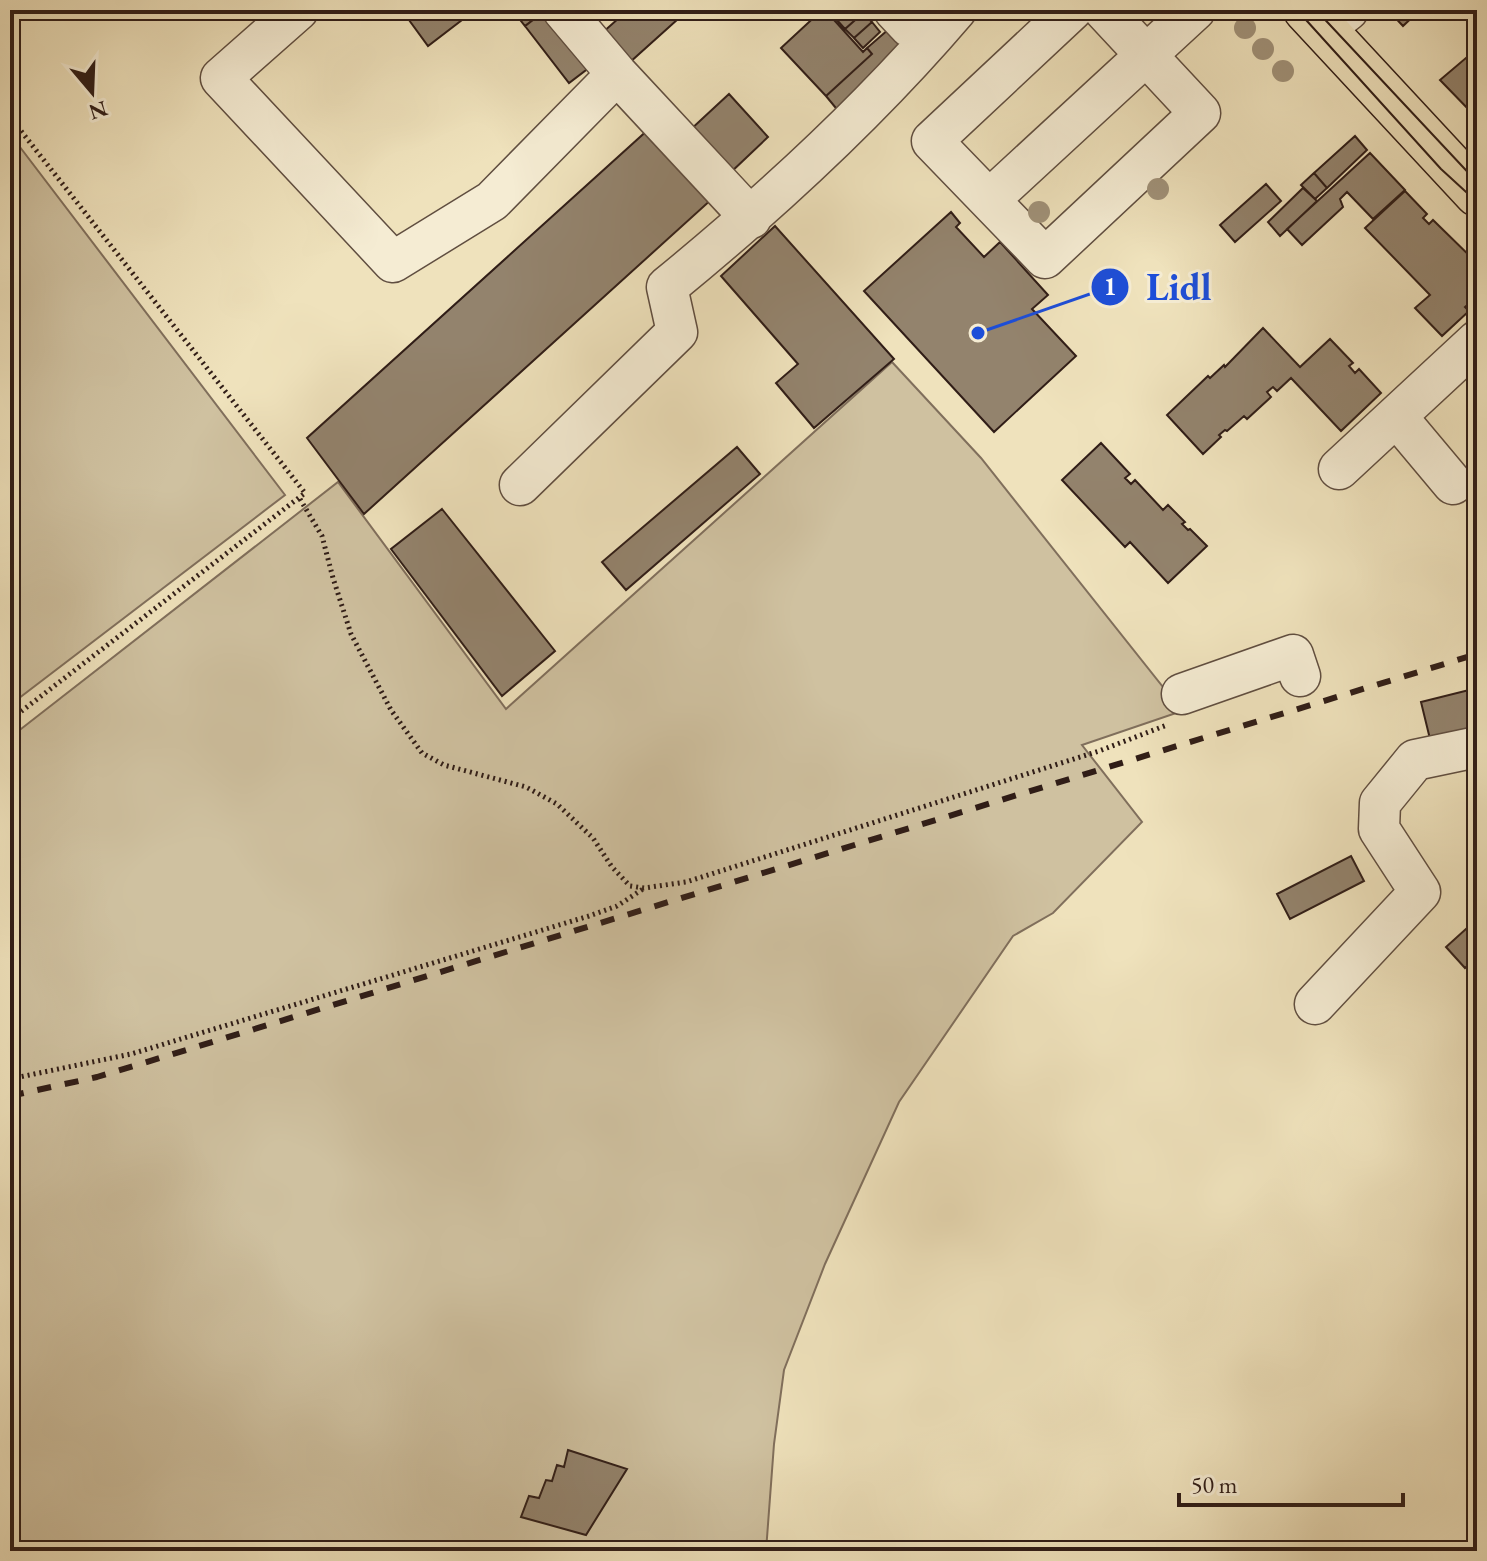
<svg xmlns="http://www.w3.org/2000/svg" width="1487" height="1561" font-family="'EB Garamond',serif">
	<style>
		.green { fill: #cfc1a0; stroke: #806f5c; stroke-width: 2 }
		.building { fill: #93836d; stroke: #301d17; stroke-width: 2 }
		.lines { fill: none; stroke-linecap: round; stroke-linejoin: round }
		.minor-casing { stroke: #604e40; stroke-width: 43 }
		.major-casing { stroke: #301d17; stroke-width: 47 }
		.path { stroke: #301d17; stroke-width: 5; stroke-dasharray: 2 4; stroke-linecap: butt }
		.minor { stroke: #f5ecd3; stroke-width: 40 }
		.major { stroke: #efe2bc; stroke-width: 44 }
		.tram { stroke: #301d17; stroke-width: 2 }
		.rail { stroke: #301d17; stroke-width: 6; stroke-dasharray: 14 14; stroke-linecap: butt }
		.tree { fill: #a09178 }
		.leader { fill: none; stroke: #1d4ed8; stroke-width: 3 }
		.callout-dot { fill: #1d4ed8; stroke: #f5ecd3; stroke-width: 3 }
		.mark-label { font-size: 24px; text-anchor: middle; font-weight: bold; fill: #fff }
		.callout-label { font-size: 38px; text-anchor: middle; font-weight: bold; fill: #1d4ed8; stroke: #f5ecd3; stroke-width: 6; stroke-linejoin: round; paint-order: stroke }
	</style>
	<rect width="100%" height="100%" fill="#efe2bc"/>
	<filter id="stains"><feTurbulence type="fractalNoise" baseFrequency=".0025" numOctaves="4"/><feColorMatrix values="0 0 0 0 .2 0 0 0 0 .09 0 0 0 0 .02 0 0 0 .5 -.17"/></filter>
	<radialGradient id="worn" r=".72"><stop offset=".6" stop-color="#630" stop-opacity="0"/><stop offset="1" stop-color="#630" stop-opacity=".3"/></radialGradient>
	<path class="green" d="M10,134l275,361 -275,210z
		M892,362l89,96 201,253 -100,34 60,77 -89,91 -40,23 -114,166 -74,162 -41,106 -10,74 -8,107h-756v-817l2,2 326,-254 168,227z"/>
	<path class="building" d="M423,10h52l-47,36 -19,-26z
		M516,10h30l-21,16 -11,-14z
		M546,10l44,57 -21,16 -44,-57z
		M628,10h60l-59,53 -27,-30z
		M822,10h3l38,42 4,-4 5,6 -46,42 -45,-48z
		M846,10h15l2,3 -18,16 -9,-10z
		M1388,10h32l-17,16z
		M863,13l9,9 -18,16 -9,-9z
		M872,22l8,10 -17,16 -9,-10z
		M889,29l17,23 -66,61 -14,-17 46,-42 -5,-6z
		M1473,52l4,4 -2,60 -35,-36z
		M729,94l39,43 -39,37 -40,-43z
		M650,128l63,70 -349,316 -57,-76z
		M1355,136l12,14 -40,38 -13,-15z
		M1370,153l35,37 -32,29 -26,-27 -7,7 3,8 -41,38 -15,-16z
		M1314,173l13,15 -12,11 -14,-14z
		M1266,184l15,17 -46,41 -15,-17z
		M1303,188l14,13 -37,35 -12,-14z
		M1405,191l22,23 -4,4 6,6 4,-4 44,43v40l-2,2 -3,-4 -7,6 4,4 -27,25 -27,-28 15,-13 -65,-67z
		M951,212l9,11 -4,4 28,30 16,-15 48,53 -16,14 44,47 -82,76 -130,-141z
		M775,226l119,133 -80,69 -38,-45 22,-19 -77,-88z
		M1263,328l37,39 30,-28 23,24 -4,3 6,7 4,-4 22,24 -40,38 -50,-53 -14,13 -4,-4 -6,5 4,5 -24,22 -3,-3 -17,15 -2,-1 -6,5 2,2 -18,17 -36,-39 41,-39 2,2 14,-13 1,2z
		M1101,443l29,31 -5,4 6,6 4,-4 28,30 5,-5 17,17 -3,2 6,6 2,-1 17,17 -39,37 -38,-41 -5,5 -63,-67z
		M737,447l23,27 -134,116 -24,-28z
		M442,509l113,142 -53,45 -111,-147z
		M1477,688v40l-47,11 -9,-37z
		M1351,856l13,25 -74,38 -13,-25z
		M1477,919v39l-12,10 -19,-21z
		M568,1450l59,19 -41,66 -65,-18 8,-21 10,2 7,-18 6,1 5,-16 7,2z"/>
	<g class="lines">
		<g class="minor-casing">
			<path id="minor" d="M298,10l-77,68 172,184 99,-61 125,-127
				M563,10l54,64 134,144
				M894,10l16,17 17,-17
				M1104,10l96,103 -155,145 -56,-58 206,-190
				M1324,29l24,-19
				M989,200l-57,-59 140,-131
				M1396,416l57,68
				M1339,469l138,-128
				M520,485l157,-153 -10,-45c104,-85 202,-175 289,-277
				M1182,694l111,-39 7,21
				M1315,1004l105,-112 -41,-63 1,-26 35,-43 62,-13"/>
		</g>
		<g class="major-casing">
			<path id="major" d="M1306,10l171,184"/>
		</g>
		<path class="path" d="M10,117l295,376 -295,227
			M300,499l22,37 11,42 18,56 40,76 31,43 22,12 82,22 31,17 36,34 19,29 18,19 14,2 42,-6 413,-131 68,-26
			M10,1079l121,-25 458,-138 28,-10 26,-17"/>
		<use href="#minor" class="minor"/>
		<use href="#major" class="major"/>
		<path class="tram" d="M1297,10l144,159 36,33
			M1316,10l161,172"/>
		<path class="rail" d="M10,1096l87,-19 63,-19 1317,-404"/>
	</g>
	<g class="tree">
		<circle cx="1245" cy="28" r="11"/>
		<circle cx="1263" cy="49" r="11"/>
		<circle cx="1283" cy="71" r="11"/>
		<circle cx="1158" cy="189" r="11"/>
		<circle cx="1039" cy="212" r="11"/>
	</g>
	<path class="leader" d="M978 333L1110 287"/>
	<g class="callout-dot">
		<circle cx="978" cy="333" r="8"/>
		<circle cx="1110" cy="287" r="20"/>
	</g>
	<g class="mark-label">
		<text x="1110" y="295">1</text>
	</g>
	<g class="callout-label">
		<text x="1179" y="300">Lidl</text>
	</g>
	<rect width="1487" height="1561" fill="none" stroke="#efe2bc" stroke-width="40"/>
	<rect x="12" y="12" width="1463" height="1537" fill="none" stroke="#301d17" stroke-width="4"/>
	<rect x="20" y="20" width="1447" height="1521" fill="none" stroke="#301d17" stroke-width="2"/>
	<g transform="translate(92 92) rotate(161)" stroke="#f5ecd3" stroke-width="6" paint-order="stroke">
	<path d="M0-6L14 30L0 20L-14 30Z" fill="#301d17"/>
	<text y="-12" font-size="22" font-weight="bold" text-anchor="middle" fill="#301d17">N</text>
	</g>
	<path d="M1179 1493v12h224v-12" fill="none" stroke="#301d17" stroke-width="4"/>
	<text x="1191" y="1493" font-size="24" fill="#301d17" stroke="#f5ecd3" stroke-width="6" paint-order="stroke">50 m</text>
	<rect width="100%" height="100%" filter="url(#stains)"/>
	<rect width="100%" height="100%" fill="url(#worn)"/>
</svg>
